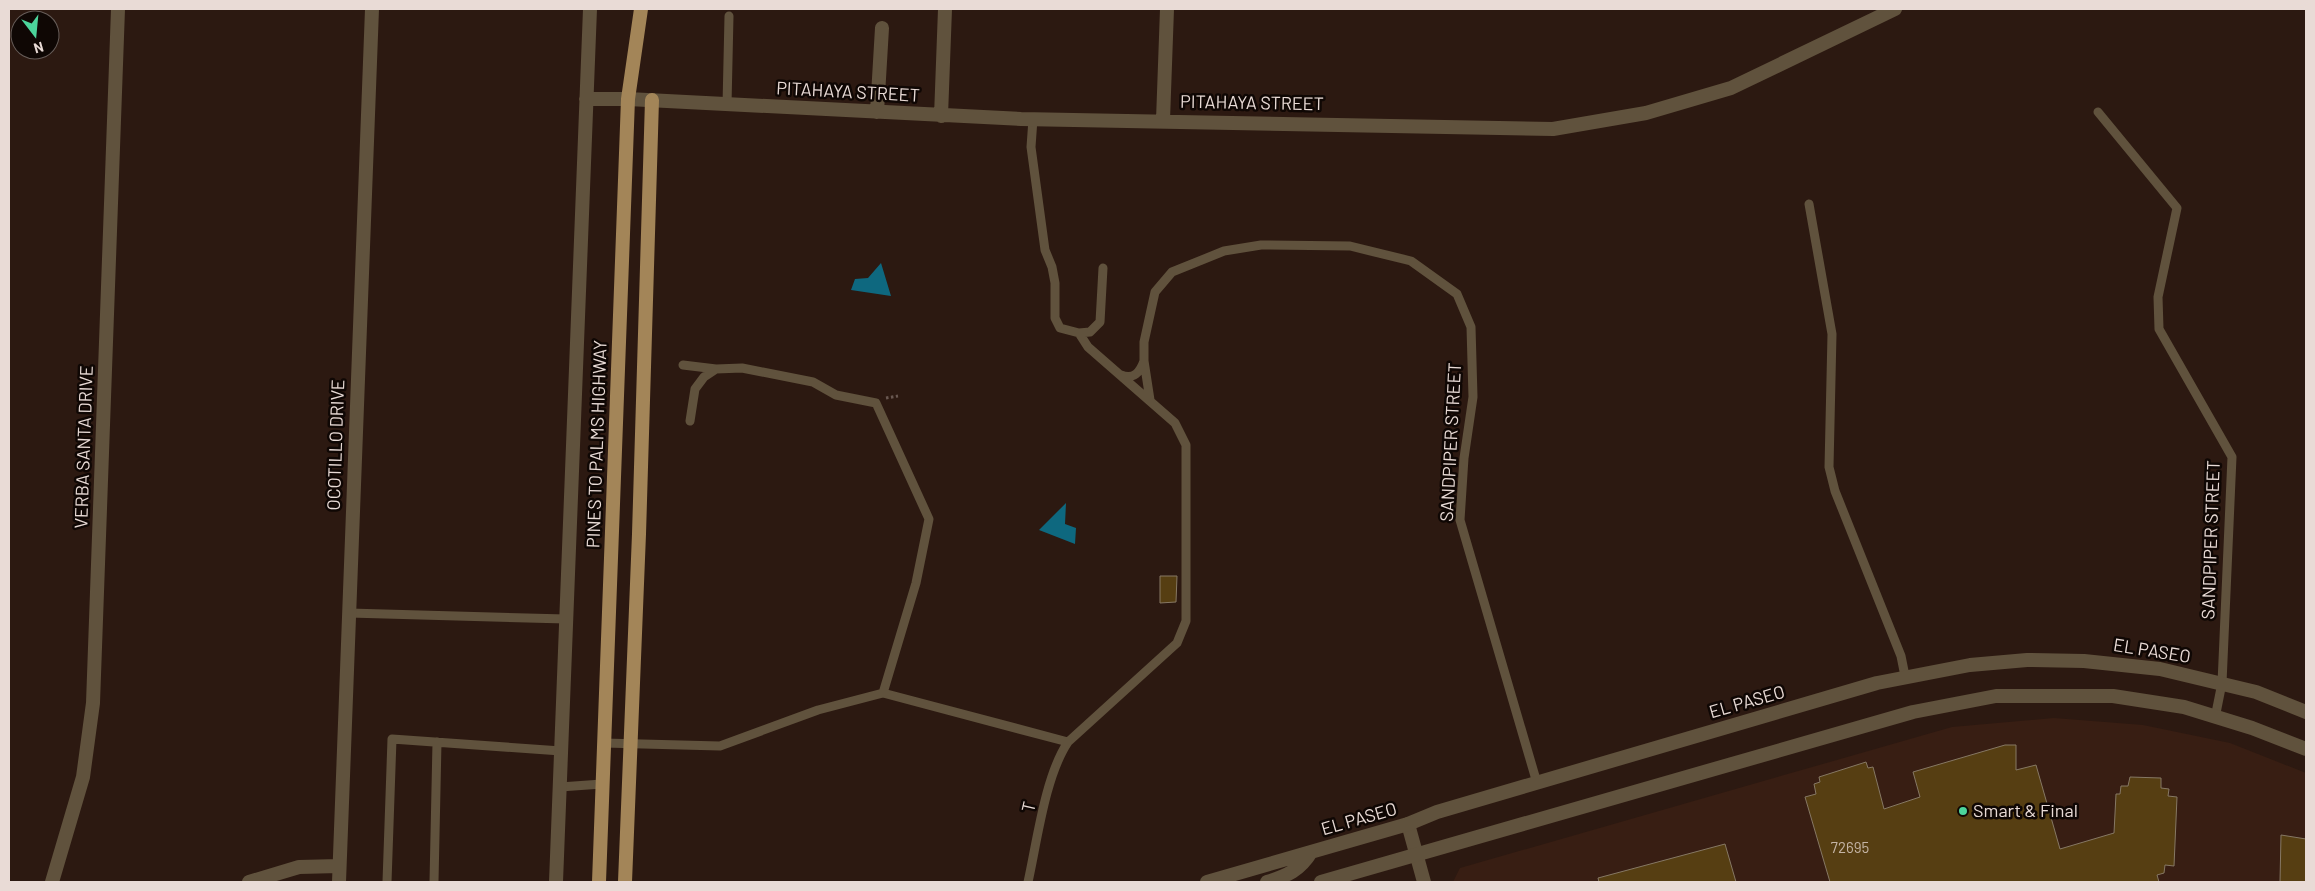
<svg xmlns="http://www.w3.org/2000/svg" width="2315" height="891" font-family="Barlow,sans-serif">
	<style>
		.built { fill: #381e13 }
		.water { fill: #0e687f }
		.building { fill: #563e12; stroke: #867864 }
		.lines { fill: none; stroke-linecap: round; stroke-linejoin: round }
		.path { stroke: #695851; stroke-width: 3; stroke-dasharray: 2.5 2.5; stroke-linecap: butt }
		.service { stroke: #60523d; stroke-width: 9 }
		.minor { stroke: #60523d; stroke-width: 14 }
		.tertiary { stroke: #60523d; stroke-width: 14 }
		.primary { stroke: #a38558; stroke-width: 14 }
		.poi-dot { fill: #4cd49b; stroke: #0f0704; stroke-width: 2 }
		.labels { text-anchor: middle; stroke-width: 5; stroke-linejoin: round; paint-order: stroke }
		.number-label { font-size: 15px; fill: #c4b4a5 }
		.street-label { font-size: 18px; fill: #e9dbd6; stroke: #0f0704 }
		.poi-label { font-size: 18px; fill: #e9dbd6; stroke: #0f0704; text-anchor: start }
	</style>
	<rect width="100%" height="100%" fill="#2c1911"/>
	<path class="built" d="M2054,718l89,7 87,18 76,30v109h-853l7,-14 492,-141z"/>
	<path class="water" d="M881,263l10,33 -40,-6 4,-11 13,-1z
		M1066,503l-1,21 11,4 -1,16 -36,-14z"/>
	<path class="building" d="M1160,576h17l-1,26 -16,1z
		M2005,745h11v25l20,-5 24,84 54,-16 2,-39h4l1,-8h7l2,-9 31,1v10l8,1 -1,7 9,1 -3,69 -9,-1 -1,8 -7,2 2,7h-329l-25,-85 11,-3 -2,-10 6,-2 -1,-5 47,-15 2,6 5,-1 11,42 36,-12 -7,-25z
		M2281,835l25,4v43h-26z
		M1725,844l11,38h-137l-1,-4z"/>
	<g class="lines">
		<path class="path" d="M886,398l12,-2"/>
		<path class="service" d="M727,105l2,-89
			M2098,112l79,96 -19,89 1,32 73,128 -10,226 -7,35
			M1809,204l23,130 -3,133 6,24 66,165 4,20
			M1079,333l11,-1 10,-10 3,-54
			M683,365l33,4
			M1121,375c13,5 19,-3 23,-14
			M1150,400l-6,-39v-19l11,-50 17,-20 52,-21 37,-6 89,1 61,15 46,33 14,33 2,70 -9,61 -4,62 77,263
			M690,421l5,-32 9,-12 12,-8 26,-1 71,14 23,13 40,8 53,116 -13,64 -33,110
			M349,613l217,6
			M604,743l116,3 98,-36 65,-17 185,49 109,-99 9,-22v-176l-11,-22 -87,-76 -9,-14 -19,-5 -5,-10v-35l-3,-16 -7,-17 -14,-103 2,-28
			M560,787l42,-3
			M387,882l5,-143 169,12
			M434,882l3,-140
			M1028,882c9,-40 17,-106 40,-140"/>
		<path class="minor" d="M586,99h42l393,20 532,10 93,-16 85,-25 164,-79
			M877,112l5,-84
			M941,116l4,-107
			M1163,120l4,-111
			M1408,824l16,58
			M52,882l31,-105 10,-74 25,-694
			M249,882l50,-15 40,-1
			M339,882l33,-873
			M556,882l34,-873"/>
		<path class="tertiary" d="M1207,882l201,-58 29,-12 440,-129 93,-18 57,-5 57,1 76,8 96,23 50,20
			M1267,882c20,-6 33,-12 44,-30
			M1321,882l592,-170 83,-16h117l71,11 68,21 54,21"/>
		<path class="primary" d="M599,882l29,-783 13,-90
			M625,882l14,-348 13,-434"/>
	</g>
	<circle class="poi-dot" cx="1963" cy="811" r="5"/>
	<g class="labels">
		<g class="number-label">
			<text x="1850" y="853">72695</text>
		</g>
		<g class="street-label">
			<text transform="translate(848 92) rotate(3)" y="6">PITAHAYA STREET</text>
			<text transform="translate(1252 103) rotate(1)" y="6">PITAHAYA STREET</text>
			<text transform="translate(1451 442) rotate(-87)" y="6">SANDPIPER STREET</text>
			<text transform="translate(597 444) rotate(-88)" y="6">PINES TO PALMS HIGHWAY</text>
			<text transform="translate(336 445) rotate(-88)" y="6">OCOTILLO DRIVE</text>
			<text transform="translate(84 447) rotate(-88)" y="6">VERBA SANTA DRIVE</text>
			<text transform="translate(2211 540) rotate(-88)" y="6">SANDPIPER STREET</text>
			<text transform="translate(2152 651) rotate(9)" y="6">EL PASEO</text>
			<text transform="translate(1747 702) rotate(-16)" y="6">EL PASEO</text>
			<text transform="translate(1029 807) rotate(-77)" y="6">T</text>
			<text transform="translate(1359 819) rotate(-16)" y="6">EL PASEO</text>
		</g>
		<g class="poi-label">
			<text x="1973" y="817">Smart &amp; Final</text>
		</g>
	</g>
	<rect width="2315" height="891" fill="none" stroke="#e9dbd6" stroke-width="20"/>
	<g transform="translate(35 35) rotate(164)"><circle r="24" fill="#0f0704" stroke="#665c58"/>
	<path d="M0-4L9 19L0 12L-9 19Z" fill="#4cd49b"/>
	<text y="-8" font-size="14" font-weight="bold" text-anchor="middle" fill="#e9dbd6">N</text>
	</g>
</svg>
